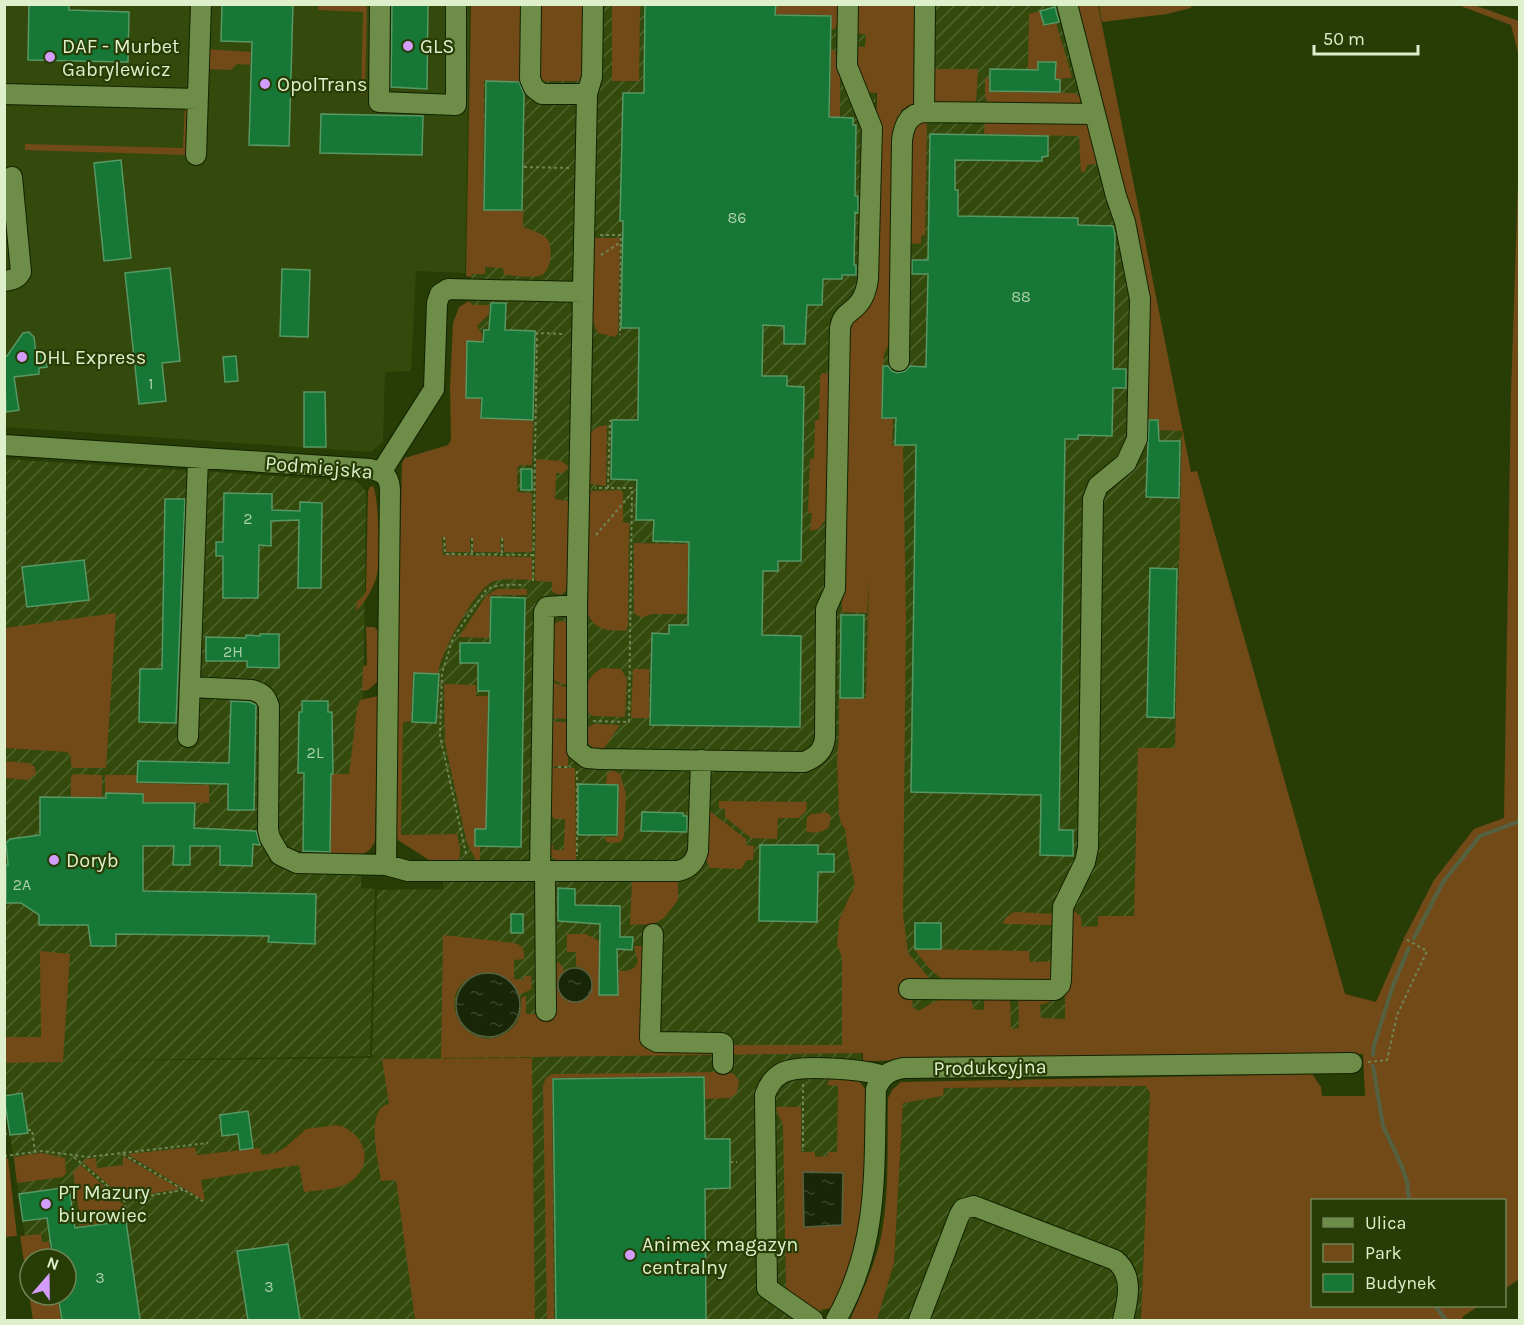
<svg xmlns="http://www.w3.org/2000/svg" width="1524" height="1325" font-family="Karla,sans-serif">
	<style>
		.built { fill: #334a0c }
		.industrial { fill: url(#industrial-furrows) }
		.green { fill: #714a18 }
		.water { fill: url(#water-ripples); stroke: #546242; stroke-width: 1.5 }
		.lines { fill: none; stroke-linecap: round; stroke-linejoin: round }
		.stream { stroke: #546242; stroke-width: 4 }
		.building { fill: #177736; stroke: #579864; stroke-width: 1.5 }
		.minor-casing { stroke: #132200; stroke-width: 22 }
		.path { stroke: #718555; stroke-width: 2; stroke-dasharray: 3 3; stroke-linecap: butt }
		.minor { stroke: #6e8d48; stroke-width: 20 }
		.poi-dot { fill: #d29dfd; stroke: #273d05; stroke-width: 2 }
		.labels { text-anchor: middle; stroke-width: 4.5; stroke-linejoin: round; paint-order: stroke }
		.number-label { font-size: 16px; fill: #acd1a6 }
		.poi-label { font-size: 20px; fill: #ddefcb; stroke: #273d05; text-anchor: start }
		.street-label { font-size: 20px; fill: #ddefcb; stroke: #273d05 }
	</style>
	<defs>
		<pattern id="industrial-furrows" width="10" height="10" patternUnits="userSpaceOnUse" patternTransform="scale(1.5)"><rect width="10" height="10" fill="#334a0c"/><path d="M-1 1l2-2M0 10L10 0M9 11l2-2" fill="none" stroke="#50642e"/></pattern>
		<pattern id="water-ripples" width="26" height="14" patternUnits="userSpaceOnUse" patternTransform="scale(1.5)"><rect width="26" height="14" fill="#192608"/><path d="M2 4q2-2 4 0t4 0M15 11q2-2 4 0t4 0" fill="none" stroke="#3a462b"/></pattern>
	</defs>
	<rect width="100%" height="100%" fill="#273d05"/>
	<path class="built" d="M4,5h466l-5,268 -49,-2 -5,100 -26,1 -2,70 -12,10 -366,-25z"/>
	<path class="industrial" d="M472,5h405l-15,1048h-1l-2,106 -30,143 -12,18h-779l-4,-25h32v-36h-36v11l-25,-170 -1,-641 352,22 10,10 -5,397 14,1 -5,167 -306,5 308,-3 5,-168 66,-1 1,-51h-43l6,-379 50,-16 14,-121z
		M879,5h218l92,468 170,574 -495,5z
		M1146,1086l4,7 -9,227h-264l17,-57 9,-160 40,-7 1,-8z"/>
	<path class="green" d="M319,4l48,1 -2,89h-4l2,-82 -45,-2z
		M1074,4l24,1 93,467 6,-1 148,523 31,8 28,-64 30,-58 40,-51 30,-11 7,-426 8,-241v1128l-14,10 -1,-89h-192v106h167l-17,11 1,3h-322l9,-227 -4,-7h-7l-195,2 -1,8 -40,7 -9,160 -17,57h-27c11,-25 23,-51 30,-78 10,-46 7,-97 8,-144l5,-9 8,-7 411,-8 9,13 1,9h43l-2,-42 -500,7v-8h-2l-420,5 2,-123 72,8c9,3 9,7 9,16l-10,1v19l9,1 1,-4h7l1,13 -13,6c-7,-18 -27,-28 -46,-19 -43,21 -4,84 36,55 11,-8 13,-21 12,-33l5,-2v18h16l11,-50 6,-2 5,8 -6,10c-1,19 13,25 28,19 11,-14 7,-28 -10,-33v-14h-9v-18h19l13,7v54l19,1 1,-25h7l8,-3 4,-6 -4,-16h11l2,99h195v-87l-5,-14 2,-24 16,-35 -7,-33 -3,-23 -4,-5 -2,-9 -2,-55 2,-27v-34l27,-1 3,-119 -2,34 -25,-1 3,-286 28,-45 4,-188 -15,-1 -11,-46 14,1 1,-13 -15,-1v-28h70l-6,98 -5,6h-9l-10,231 -7,14 -3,65h12l-1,26 11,1 3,167 -3,301 5,39 21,25 2,4 -24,13 6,8 -1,4 7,4c15,-10 33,-19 52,-16l2,14 11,1v-11h26l1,30 8,-1 -1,-30 34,1 -2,3 -10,3 1,13 24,1v-88l6,-20 2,-1 8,7 1,10 16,-1v-10h36l4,-168h37l7,-317 -23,-1v-11h-13l1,-116z
		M471,5h55l-1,76h-41l-1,129 40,1v16c8,3 20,6 25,13 5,9 3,30 -6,35 -10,4 -27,0 -38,0l-1,-7 -18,-1v7h-13l-1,3 -5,-1z
		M535,5h51l-3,70 -5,6h-34l-6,-4z
		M612,5h28l-1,76h-27z
		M776,5h61l2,16 -4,8h-4v-14l-55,-1z
		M1099,5v-1l93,1 -1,3 -24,6 -65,8z
		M1458,5h16l45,16v36l-8,-32z
		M1040,11l4,15 12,-3 16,54 -2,1 -14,1v-17l-18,-1v9l-10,-1 1,-55z
		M206,49l45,3 -1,13 -13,-1 -6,6 -25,-1z
		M831,49l4,2 5,20v53h-10z
		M928,69h50l-2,33 -3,3h-37l-6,-5z
		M985,78h4l1,13 84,2 5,3 2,3 -2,8 -89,-1 -5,-9z
		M185,105l5,5 -1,45 -164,-5v-6l158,4z
		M927,116l-2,119 -4,1v8l-13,-1 -2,-93 6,-26z
		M990,119l98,3 12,41 -13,2 -2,7h-4l-2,-36 -95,-2 1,-12z
		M594,238h26l-2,95 -3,4 -17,-4 -5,-11z
		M469,301l4,4h16v9l-12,12 5,8 -2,84 53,2 -1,45h-12l-3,3v24l15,1v59h-28l-1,-14h-3l1,14h-28v-14h-3v14h-24l-1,-15h-3l1,18 89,2v23c-12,0 -27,-2 -38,1 -19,7 -54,73 -56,93l-25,-1 -2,48 -8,1 -2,113 56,-1 3,15 -1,13 -24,2 -37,-24 -2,-6v-113l6,-258 3,-5 43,-13 3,-5 -1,-52 3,-65 6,-16z
		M822,373l10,1 -4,143 -10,12 -8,2 2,-18h-4l2,-54 4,-1 1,-38h4l1,-44z
		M607,425l-1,61 -16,-2 1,-52 6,-5z
		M536,459l25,2 8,6 -6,6h-7l-1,26 12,2 5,3 -3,83c-5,7 -10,10 -17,4v-9l-16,-1 -1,-2z
		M373,486c6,10 7,77 4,89 -3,12 -12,28 -21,36l1,-10 6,-4 3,-6 2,-100 2,-4z
		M619,490l4,2v30l6,1 -1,102 -2,6c-17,-1 -30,1 -38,-17l2,-120 1,-3z
		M634,543l54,1 -1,70h-36l-10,4 -7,-5z
		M497,589h30v6h-37l-1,43 -30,-1 27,-41z
		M116,613l-10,155h-32l-3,-2v-10l-4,-4 -62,-4v-120z
		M560,621l6,1 4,3 -2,61 -17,-7 3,-55z
		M366,627h8l5,4 -1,50 -10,9 -6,1 1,-25 4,-1z
		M602,668l19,1 6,10 -2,38 -31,-1 -8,-4c1,-20 -4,-32 16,-44z
		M633,669h16v49h-17l-1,-3z
		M552,682l16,6 1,31 -19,-1z
		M444,684l32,1v11h12l-2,133h-11v17h5v15l-2,3 -11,-21 -22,-100z
		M378,696l-3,145c-6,18 -29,16 -45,18l2,-85h17l8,-65 3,-9z
		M550,722h19l-1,44h-19z
		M594,724l26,1 -18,26 -8,-2 -8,-9v-12z
		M5,761l24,2 6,4 1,7 -8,6 -23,-2z
		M551,768h24l1,97 -16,-1 -11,-10 1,-9h3v5h11l1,-31h-10l-6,-5z
		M612,770l8,4 6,20 -2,41 -2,6 -6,2 -9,-1 -3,-5h14l1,-53h-13l1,-10z
		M73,774l29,1v23h-31v-21z
		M105,775h32v8l72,2v18l-66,-1v-9h-38z
		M719,801l88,1 -1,9 -7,7h-21l-1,21 -26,-1 -26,-21v-8l-6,-1z
		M824,811l5,3 2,3 -2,10c-7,6 -15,7 -23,4l1,-13 4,-4 12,-1z
		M711,812l35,27v6l8,1 -1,14h-6l-6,9 -31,-1 -4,-8v-46z
		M632,879h46v21l-14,18 -10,6 -24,1z
		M1014,912l40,2 -2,42v-31l-49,-1 2,-6z
		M914,949l115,2 1,11 28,-1 -5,20 -107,2 -17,-15z
		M40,951l30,3 -7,108 -58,1v-26h36z
		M532,1058l3,262h-120l-19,-140 -15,1c-2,-19 -17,-72 8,-77l-7,-45z
		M728,1072l6,2 5,7 -2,12 -7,5 -25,1v-23l-153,2 2,242h-7l-4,-235 3,-7 6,-4z
		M830,1078l28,2 9,11 -3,120 -13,59 -20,38 -15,3 -27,-18 -3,-6 -3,-162 -8,-18h26v45h14v5l13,-1v-4h9l1,-66 -11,-1z
		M337,1125c28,7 39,40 13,57 -12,8 -32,8 -46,10l-5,-27 -98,15 4,21 -78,-47 68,-7 2,8 63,-7 1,7 14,-2 11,-6 20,-18z
		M42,1153l23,5 1,15 -3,4 -46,6 -3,-26z
		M123,1156l57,33 -57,9 -40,-36 3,-3 10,-1 1,10 26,-3z
		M4,1158h4l9,78 -12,1z
		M81,1165l42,39 2,15 -44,7 -8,-54z
		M41,1234l1,8h7l2,17h-21v36h27l4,25h-28l-13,-84z"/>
	<path class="water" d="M558 985a17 17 0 1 1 34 0a17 17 0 1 1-34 0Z
		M456 1005a32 32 0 1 1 64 0a32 32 0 1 1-64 0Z
		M803,1172l40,1 -1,52 -38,2z"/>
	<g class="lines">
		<path class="stream" d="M1414,938l29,-56 37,-46 40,-15
			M1373,1055l1,-10 20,-62 15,-35
			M1373,1066l10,60 17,36 7,19 2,19
			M1435,1306l11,14"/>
	</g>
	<path class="building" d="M29,4h40v6l60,2 -1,50 -100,-2z
		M222,4h71l-4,142 -40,-1 3,-103 -31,-1z
		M392,4h36l-1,85 -36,-2z
		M645,4h131l-1,11 56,1 -2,101 24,1v7h3l-1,71h3v17l-3,-1 -1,53h2v10h-14v4h-19l-1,26h-15l-2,39h-21v-18l-21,-1 -1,51h25v10l17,1 -3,174h-23v10h-15l-1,64 39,1 -1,91 -150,-2 2,-92 17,1v-9h19l1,-83 -36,-1 1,-21h-18l1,-40 -26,-1 1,-59h26l1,-92h-18l2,-107h-3l3,-128h21z
		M1055,7l4,15 -15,3 -4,-14z
		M1038,62h18l-1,17 5,1v12l-70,-1v-22l48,1z
		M486,81l33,1 5,12 -2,116h-38z
		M321,114l102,2 -1,39 -102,-2z
		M930,134l118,2v20l-6,1v4l-87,-1v30h3v26l120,2v7l35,1 2,9 -2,134h13v19h-13l-1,48 -34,-1v4h-13l-6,391h14v26l-33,-1 1,-60 -130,-3 5,-347h-21l1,-27h-14l1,-52h5l4,5 6,2 7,-2 5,-5 16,1 2,-93h-16v-14h16z
		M121,160l10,98 -27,3 -10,-98z
		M170,268l10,93 -18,2 4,38 -27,3 -14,-131z
		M282,269l28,1 -2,67 -28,-1z
		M491,303h15l-1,27 30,1 -2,89 -52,-2 1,-20h-16l1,-57 16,1 1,-12h5z
		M29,332l5,5 2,17 9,-1 2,14 -8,1v6l-25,3 5,33 -13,2 -2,-56h3l16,-23z
		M236,356l2,25 -13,1 -2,-25z
		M304,392h21l1,55h-22z
		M1149,420h9l1,21h21l-1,57 -33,-1z
		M521,469h11v21h-11z
		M224,493l48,1v16l28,1v-9l22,1 -1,85h-23l1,-68 -28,1v25l-12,-1 -1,53h-35v-42h-7v-14h7z
		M165,499h20l-9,224 -37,-1 1,-53h22z
		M84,560l5,40 -62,7 -5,-40z
		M1150,568l27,1 -3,149 -27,-1z
		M491,597l34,1 -4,249 -46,-1v-17h11l3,-138h-11v-28h-18v-20h30z
		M841,615h23l-1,83h-23z
		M260,634h19v34l-32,-1v-6h-41v-24l40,1v-3l14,1z
		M414,673l25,1 -3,49 -24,-1z
		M231,701l19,1 6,3 -2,105h-26v-26l-91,-2 1,-21 91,2z
		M302,701h26v11h4l1,62h-2l-1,78 -27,-1 1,-78h-6l1,-61h3z
		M578,784l40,1 -1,50h-39z
		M106,793l37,1v9h52l-1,25 62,3 4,14 -7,-1 -1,22 -32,-1v-19h-30v19h-17l1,-19h-31v45l173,3 -1,50 -47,-2 1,-6 -153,-2v12h-25l-3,-21h-49v-10l-18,-12h-15v-38h2l-2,-22 4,-4 30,-4v-38l66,1z
		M642,812l41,1v3h4v16l-46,-1z
		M760,845h58v9h16v18h-16l-1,50 -58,-1z
		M558,888l17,1v16l45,1v31h13l-1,13 -15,-1 1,46h-19l1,-71 -42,-3z
		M511,914h12v19h-12z
		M915,923h26v26h-26z
		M704,1077l1,62h25v49l-25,1 1,131h-150l-3,-241z
		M22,1093l6,40 -18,2 -6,-39z
		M248,1111l5,37 -13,2 -2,-16 -16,2 -2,-21z
		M69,1187l6,41 51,-7 14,99h-78l-4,-25h8v-36h-13l-6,-41 -24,3 -4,-27z
		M288,1244l12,76h-52l-11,-69z"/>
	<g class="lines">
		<g class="minor-casing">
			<path id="minor" d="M380,4l-1,98 77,3v-101
				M531,4l-1,75 4,9 8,6h45l5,-17 1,-73
				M4,94l194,5
				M924,112l1,-108
				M196,155l5,-151
				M4,281c8,-1 13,-2 17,-9l-9,-95
				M583,292l-6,313v145l10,8 13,1 204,3c12,-5 19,-10 21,-24l1,-129 9,-20 5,-261c3,-16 11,-14 20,-26 5,-7 7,-15 8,-23l4,-151 -25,-62 1,-62
				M899,361l3,-221c2,-14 6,-26 22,-28l171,2
				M4,445l366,24c14,3 19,7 20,20l-4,376
				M382,471l52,-82 3,-86 3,-9 8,-5 135,3 4,-198
				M190,687l62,3c10,3 14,6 17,16l-1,124 2,8 10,17 17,8 89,2 22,6h270c12,-3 17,-9 20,-20l3,-91
				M188,737l10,-279
				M540,871l4,-259 3,-5 30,-2
				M545,871l1,140
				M653,934l-3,104 7,4 64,1 2,1v20
				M909,989l146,1 5,-5 1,-5 2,-73 22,-45 3,-14 5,-349 5,-13 28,-23 11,-24 3,-140 -15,-77 -9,-26 -49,-192
				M813,1320l-46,-32 -2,-193c3,-9 8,-17 17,-22 18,-9 82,-4 101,3
				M836,1320c43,-75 38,-148 40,-231 6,-14 13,-18 27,-21l449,-5
				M919,1320l40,-104 4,-7 11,-3 141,54c19,15 13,40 8,60"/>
		</g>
		<path class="path" d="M524,167l46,1
			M600,235h21l-1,100
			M601,255l20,-13
			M608,488l2,-68
			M596,535l35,-41
			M444,537l1,17 89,1
			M472,538v16
			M502,538v16
			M533,581l4,-248 28,1
			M593,721l36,1 3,-234h-37
			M558,767h13
			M577,771v85
			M466,854l-26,-118 2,-63 11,-35 33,-48c12,-7 26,-5 39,-5
			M1368,1062l19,-2 10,-45 30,-64 -23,-13
			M803,1084v67
			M28,1130h4l3,22
			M4,1134l6,-1
			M123,1154l83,49
			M4,1156l38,-5 46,6 120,-14
			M74,1157l50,43
			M730,1162h7
			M128,1220l-4,-20 59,-10"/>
		<use href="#minor" class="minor"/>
	</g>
	<g class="poi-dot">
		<circle cx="408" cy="46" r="6"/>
		<circle cx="50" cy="57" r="6"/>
		<circle cx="265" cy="84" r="6"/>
		<circle cx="22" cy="357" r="6"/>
		<circle cx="54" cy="860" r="6"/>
		<circle cx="46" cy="1204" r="6"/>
		<circle cx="630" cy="1255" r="6"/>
	</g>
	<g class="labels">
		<g class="number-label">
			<text x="737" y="223">86</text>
			<text x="1021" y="302">88</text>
			<text x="151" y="389">1</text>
			<text x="248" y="524">2</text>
			<text x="233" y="657">2H</text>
			<text x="315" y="758">2L</text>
			<text x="22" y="890">2A</text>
			<text x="100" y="1283">3</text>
			<text x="269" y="1292">3</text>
		</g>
		<g class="poi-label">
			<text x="62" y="53">DAF - Murbet<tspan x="62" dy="23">Gabrylewicz</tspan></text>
			<text x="420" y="53">GLS</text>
			<text x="277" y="91">OpolTrans</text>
			<text x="34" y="364">DHL Express</text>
			<text x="66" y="867">Doryb</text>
			<text x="58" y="1199">PT Mazury<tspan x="58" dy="23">biurowiec</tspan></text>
			<text x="642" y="1251">Animex magazyn<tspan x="642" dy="23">centralny</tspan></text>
		</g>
		<g class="street-label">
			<text transform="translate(319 467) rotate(5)" y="7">Podmiejska</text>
			<text transform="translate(990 1067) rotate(-1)" y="7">Produkcyjna</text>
		</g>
	</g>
	<rect width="1524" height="1325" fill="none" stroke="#ddefcb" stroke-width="12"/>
	<rect x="1311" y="1199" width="195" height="108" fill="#273d05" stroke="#708454" stroke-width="1.5"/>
	<rect x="1323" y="1218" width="30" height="9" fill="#6e8d48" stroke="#708454" stroke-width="1.5"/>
	<text x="1365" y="1229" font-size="18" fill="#ddefcb">Ulica</text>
	<rect x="1323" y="1244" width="30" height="18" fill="#714a18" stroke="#708454" stroke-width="1.5"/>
	<text x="1365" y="1259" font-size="18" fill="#ddefcb">Park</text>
	<rect x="1323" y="1274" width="30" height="18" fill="#177736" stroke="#708454" stroke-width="1.5"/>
	<text x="1365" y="1289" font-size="18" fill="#ddefcb">Budynek</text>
	<g transform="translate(48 1277) rotate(20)"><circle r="28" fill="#273d05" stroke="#708454" stroke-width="1.5"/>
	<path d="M0-4.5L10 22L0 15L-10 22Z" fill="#d29dfd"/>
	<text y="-9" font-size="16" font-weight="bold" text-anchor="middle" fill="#ddefcb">N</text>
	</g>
	<path d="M1314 45v9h104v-9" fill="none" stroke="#ddefcb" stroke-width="3"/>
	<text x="1323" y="45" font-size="18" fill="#ddefcb" stroke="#273d05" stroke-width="4.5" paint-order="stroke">50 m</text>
</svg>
